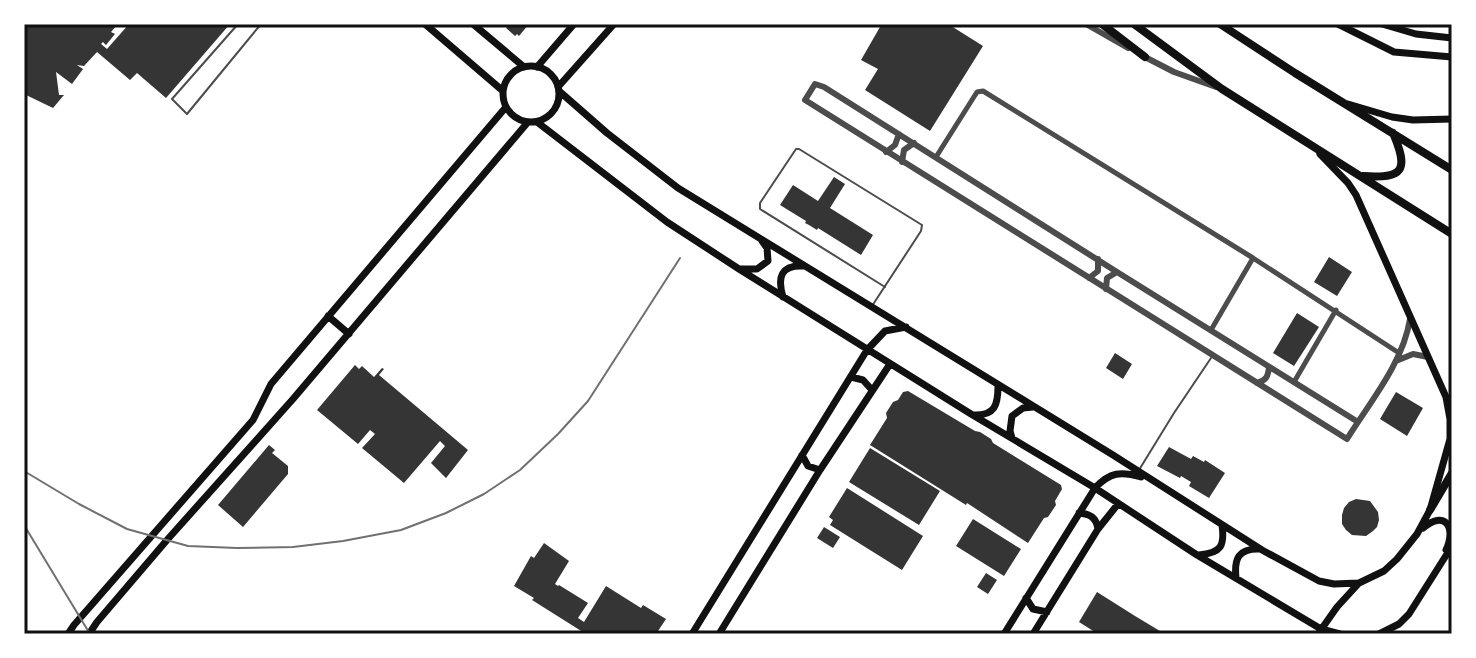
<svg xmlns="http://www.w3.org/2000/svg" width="1476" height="658" font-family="'Titillium Web',sans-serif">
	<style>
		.building { fill: #353535 }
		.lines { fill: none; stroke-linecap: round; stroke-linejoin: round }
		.service { stroke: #4c4c4c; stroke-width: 2 }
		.minor { stroke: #4c4c4c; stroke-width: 5 }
		.tertiary { stroke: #4c4c4c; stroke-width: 6 }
		.secondary { stroke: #111; stroke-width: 7 }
		.primary { stroke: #111; stroke-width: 7 }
		.trunk { stroke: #111; stroke-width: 8 }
		.rail { stroke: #707070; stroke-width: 2 }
		.neatline { fill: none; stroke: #111; stroke-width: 3 }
	</style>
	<rect width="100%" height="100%" fill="#fff"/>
	<path class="building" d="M24,24h94l-7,8 4,2 -9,11 -3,-3 -2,2 6,5 22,-25h101l-64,74 -29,-25 -7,7 -33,-28 -13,14 -7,-1 6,4 -11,15 -16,-12 3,23h5l-11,13 -29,-14z
		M506,24h23l-10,12 -2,-2 -2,2 -9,-8 2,-2z
		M874,24h74l35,22 -53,85 -65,-41 13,-21 -17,-9 19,-33z
		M834,177l11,7 -15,24 43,27 -12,20 -43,-27 -1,2 -8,-5 -4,-2 1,-2 -26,-16 13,-20 25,16z
		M1329,257l23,15 -15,24 -23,-14z
		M1297,313l22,14 -25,39 -21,-13z
		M1115,353l17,11 -9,15 -17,-11z
		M355,365l4,4 3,-3 12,11 8,-9 2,1 -5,6 89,75 -22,28 -15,-15 14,-17 -5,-5 -36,42 -42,-35 13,-14 -5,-4 -12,14 -41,-34z
		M908,391l67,40 5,1 11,7 2,4 68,42 1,4 -7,12 1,4 -8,12 -4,1 -16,25 -61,-40 -1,2 -96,-60 17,-27 -1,-5 7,-11 5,-2 5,-8z
		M1396,392l27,16 -16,28 -27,-17z
		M269,445l6,5 -3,3 16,13v8l-45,53 -25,-22z
		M1169,447l22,12 2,-3 11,6 1,-2 20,13 -16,25 -20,-12 2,-4 -10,-6 -1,2 -23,-12z
		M870,448l70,43 -21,34 -70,-43z
		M847,488l76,48 -21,34 -72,-45 3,-5 -4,-3z
		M1356,499l14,2 8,11 1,8 -2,7 -4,4 -7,5 -14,-1 -6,-5 -4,-6v-9l2,-7 5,-6z
		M973,519l48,30 -17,27 -48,-30z
		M824,527l16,10 -7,11 -16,-10z
		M544,543l25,18 -14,23 3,2 1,-1 29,18 -10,15 6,4 22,-36 35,22 2,-3 23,14 -10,15h-70l-54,-34 2,-2 -20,-12 17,-30 3,2z
		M986,573l11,7 -9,14 -11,-7z
		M1097,592l38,24 30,18h-67l-19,-12z"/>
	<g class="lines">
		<path class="service" d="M238,24l-66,75 15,15 74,-90
			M872,306l49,-75 1,-6 -123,-76h-3l-36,54v6l125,78
			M1139,470l35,-57 37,-55"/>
		<path class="minor" d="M936,157l41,-65 6,-1 270,167 146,95
			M1211,330l42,-72
			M1294,382l42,-72"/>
		<path class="tertiary" d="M1086,24l42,24
			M1141,55l33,17 42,15
			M886,152l9,-7 4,-11
			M902,162l2,-12 10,-7
			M1089,278l9,-7v-12
			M1106,289l1,-11 10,-6
			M1396,361l17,-7 15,3
			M1257,383c10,-3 11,-7 12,-16
			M1358,422l-241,-150 -293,-185 -9,-3 -10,16 542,339c23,-37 56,-76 63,-120"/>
		<path class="secondary" d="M425,24l78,67
			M473,24l51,43
			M1338,24l56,28 58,5
			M1382,24l34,10 36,4
			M503 94a28 28 0 1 1 56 0a28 28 0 1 1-56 0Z
			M537,67l37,-43
			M558,87l56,-63
			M559,91l48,42 71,55 435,267 149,95 57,31 15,3 25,-1 25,-12 13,-12 20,-25 13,-24 20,-71v-20l-4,-22 -90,-202 -8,-12 -28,-29
			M537,122l130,100 72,47 232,145 124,74 102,67 124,74 19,5
			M741,269h16l11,-8 -1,-13 -5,-7
			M783,297c-6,-20 -2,-32 20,-31
			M328,316l21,18
			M851,377l12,3 9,10
			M973,415c22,1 25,-10 25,-29
			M1012,438l-2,-7 2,-15 11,-8 10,-1
			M802,455l6,11 12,4
			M1079,513c11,1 17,4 19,16
			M1423,528c21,-18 34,-2 23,22
			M1199,555c22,-2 26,-9 23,-30
			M1236,578c-2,-19 2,-30 24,-29
			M1026,598l7,11 14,3
			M68,634l6,-9 179,-205 18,-36 235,-277
			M89,634l8,-12 70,-82 126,-141 235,-277
			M692,634l175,-284 18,-19 21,-4
			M719,634l101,-164 70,-106
			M1004,634l91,-146c15,-16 26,-17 46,-11
			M1033,634l65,-105 20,-25
			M1318,634l19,-27 22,-24
			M1379,634l20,-10 10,-10 43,-68"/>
		<path class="primary" d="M1348,104l44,13 21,3 39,-1"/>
		<path class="trunk" d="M1102,24l43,33
			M1134,24l88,65 230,145
			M1220,24l75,49 157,97
			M1363,176c41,3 46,-6 30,-43
			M1430,510l22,-37"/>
		<path class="rail" d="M24,471l55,33 48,25 61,17 49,2 56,-1 50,-6 58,-11 45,-17 38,-19 36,-24 38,-36 30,-33 92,-143
			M24,525l66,109"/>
	</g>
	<rect width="1476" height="658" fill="none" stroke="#ffffff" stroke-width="52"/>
	<rect x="26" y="26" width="1424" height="606" class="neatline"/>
</svg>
